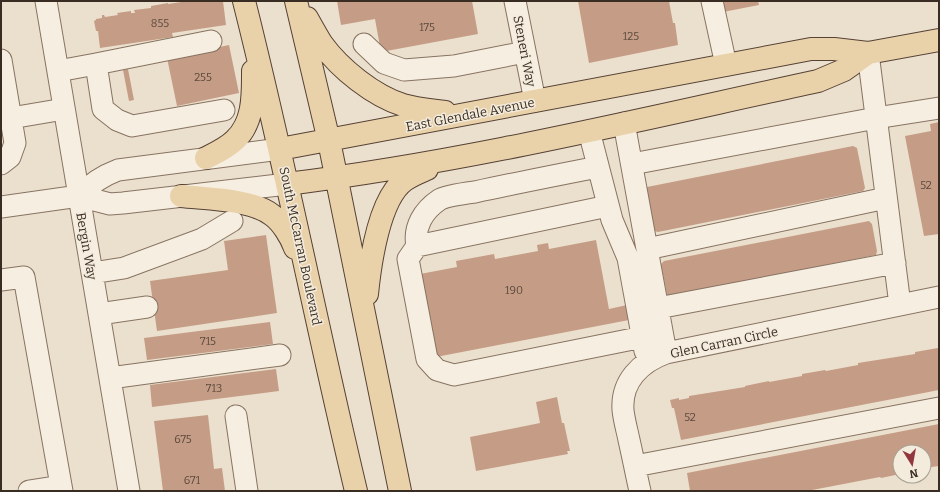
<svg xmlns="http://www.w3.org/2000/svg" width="940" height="492" font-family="Bitter,serif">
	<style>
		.building { fill: #c59d87 }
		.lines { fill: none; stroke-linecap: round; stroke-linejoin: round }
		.minor-casing { stroke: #877362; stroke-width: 23 }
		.major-casing { stroke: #564235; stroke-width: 24 }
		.minor { stroke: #f6eee0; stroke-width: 21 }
		.major { stroke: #e9d1aa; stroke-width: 22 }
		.labels { text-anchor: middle; stroke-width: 3; stroke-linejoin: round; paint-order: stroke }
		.number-label { font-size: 11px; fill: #5c493c }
		.street-label { font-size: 13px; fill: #392d23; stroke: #f3ebdc }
	</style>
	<rect width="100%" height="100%" fill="#ebe0cd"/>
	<path class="building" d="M188,1h35l3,24 -54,8 1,4 -73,11 -2,-17h-2l-2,-10 2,-1v-1l6,-1v-3h2l1,2 13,-2 -1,-2 14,-2v2h4l-1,-3 17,-2v-2l17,-3v1z
		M337,1h135l6,33 -97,18 -6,-33 -34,6z
		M578,1h91l4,22h2l3,22 -89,18z
		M721,1h37l1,4 -36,7z
		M229,45l10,48 -62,13 -10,-48z
		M128,69l6,31 -5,1 -6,-31z
		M939,122v112l-15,2 -19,-100 26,-5 -1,-7z
		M853,146l4,2 8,40 -2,3 -205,41 -4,-1 -8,-43 1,-1z
		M869,221l3,3 5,27 -1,4 -207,41 -2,-1 -6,-31 3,-3z
		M266,235l11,78 -120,18 -7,-50 78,-11 -4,-29z
		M596,240l13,69 18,-4 2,15 -193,37 -16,-83 37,-7 -1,-6 38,-7 1,5 43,-8 -1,-6 11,-2 1,6z
		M270,322l3,22 -126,16 -3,-22z
		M938,348l1,1v41l-258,50 -7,-32h-2l-2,-8 9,-2v2l10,-2v-2l56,-9v-1l24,-5v1l33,-6v-2l23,-4 1,1 32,-6v-2l57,-9v-2z
		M276,369l3,22 -127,16 -2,-22z
		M557,397l5,26h2l6,28h-3l1,3 -92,17 -6,-34 70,-14 -4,-21z
		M208,415l6,54 8,-1 3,23h-62l-9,-70z
		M939,424v42l-15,2v-16h-24v22l-19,4 -1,-1 -73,14h-117l-3,-18z"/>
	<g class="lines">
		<g class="minor-casing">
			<path id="minor" d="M46,1l83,490
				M515,1l20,100
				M712,1l14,64
				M364,44l20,19 20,7 50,-4 71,-14
				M868,53l32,252
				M1,60l14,83 -5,14 -9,7
				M96,64l115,-23
				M58,71l38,-7 7,45 14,11 15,6 92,-16
				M11,118l53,-9
				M624,123l42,230
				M589,131l23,89 16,38 17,93
				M632,164l244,-46 63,-10
				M598,167c-41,8 -82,16 -123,25 -8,1 -30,4 -36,8 -15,10 -26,27 -22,46l191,-40
				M79,196c11,-12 23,-20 39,-26l162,-21
				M1,207l78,-11 31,8 13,-1 164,-19
				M417,246l-9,13 19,100 10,11 17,5 189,-38
				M647,249l239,-51
				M92,273l32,-5 78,-29 30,-18
				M1,280l23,-3 38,214
				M658,308l237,-45
				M99,314l48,-7
				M110,378l170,-23
				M236,416l11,75
				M635,466l304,-58
				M29,491l32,-5
				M640,491c-4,-17 -7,-34 -11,-51 -2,-10 -5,-20 -6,-30 -2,-29 18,-48 43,-57l273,-56"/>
		</g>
		<g class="major-casing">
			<path id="major" d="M244,1c41,162 73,327 112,490
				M296,1l33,140 71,350
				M307,18c5,9 10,18 15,26 18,25 52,52 81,61 14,4 28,5 42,7
				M280,149l531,-100h23l34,4 71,-13
				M206,158c10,-5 21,-10 29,-18 19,-18 18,-45 18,-69
				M287,184c179,-22 355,-65 531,-103l26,-11 24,-17
				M181,196c27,3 70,3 91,19 10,7 19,22 23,33
				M367,294c3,-30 12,-96 38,-114 7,-5 15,-8 22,-11"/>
		</g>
		<use href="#minor" class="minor"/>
		<use href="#major" class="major"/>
	</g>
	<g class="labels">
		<g class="number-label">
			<text x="160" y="27">855</text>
			<text x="427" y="31">175</text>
			<text x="631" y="40">125</text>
			<text x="203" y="81">255</text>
			<text x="926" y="189">52</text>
			<text x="514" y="294">190</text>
			<text x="208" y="345">715</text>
			<text x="214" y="392">713</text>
			<text x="690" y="421">52</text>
			<text x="183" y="443">675</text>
			<text x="192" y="484">671</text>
		</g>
		<g class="street-label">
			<text transform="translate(525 51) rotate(79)" y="5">Steneri Way</text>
			<text transform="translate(470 114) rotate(-11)" y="5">East Glendale Avenue</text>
			<text transform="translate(87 246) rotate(80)" y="5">Bergin Way</text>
			<text transform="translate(301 246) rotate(78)" y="5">South McCarran Boulevard</text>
			<text transform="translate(724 342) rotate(-12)" y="5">Glen Carran Circle</text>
		</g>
	</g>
	<rect width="940" height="492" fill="none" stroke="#392d23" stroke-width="4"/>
	<g transform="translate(912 464) rotate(169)"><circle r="19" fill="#f3ebdc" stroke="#a99f92"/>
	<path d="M0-3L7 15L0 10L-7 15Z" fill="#90383e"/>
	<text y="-6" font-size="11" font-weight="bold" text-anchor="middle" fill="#392d23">N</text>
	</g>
</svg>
